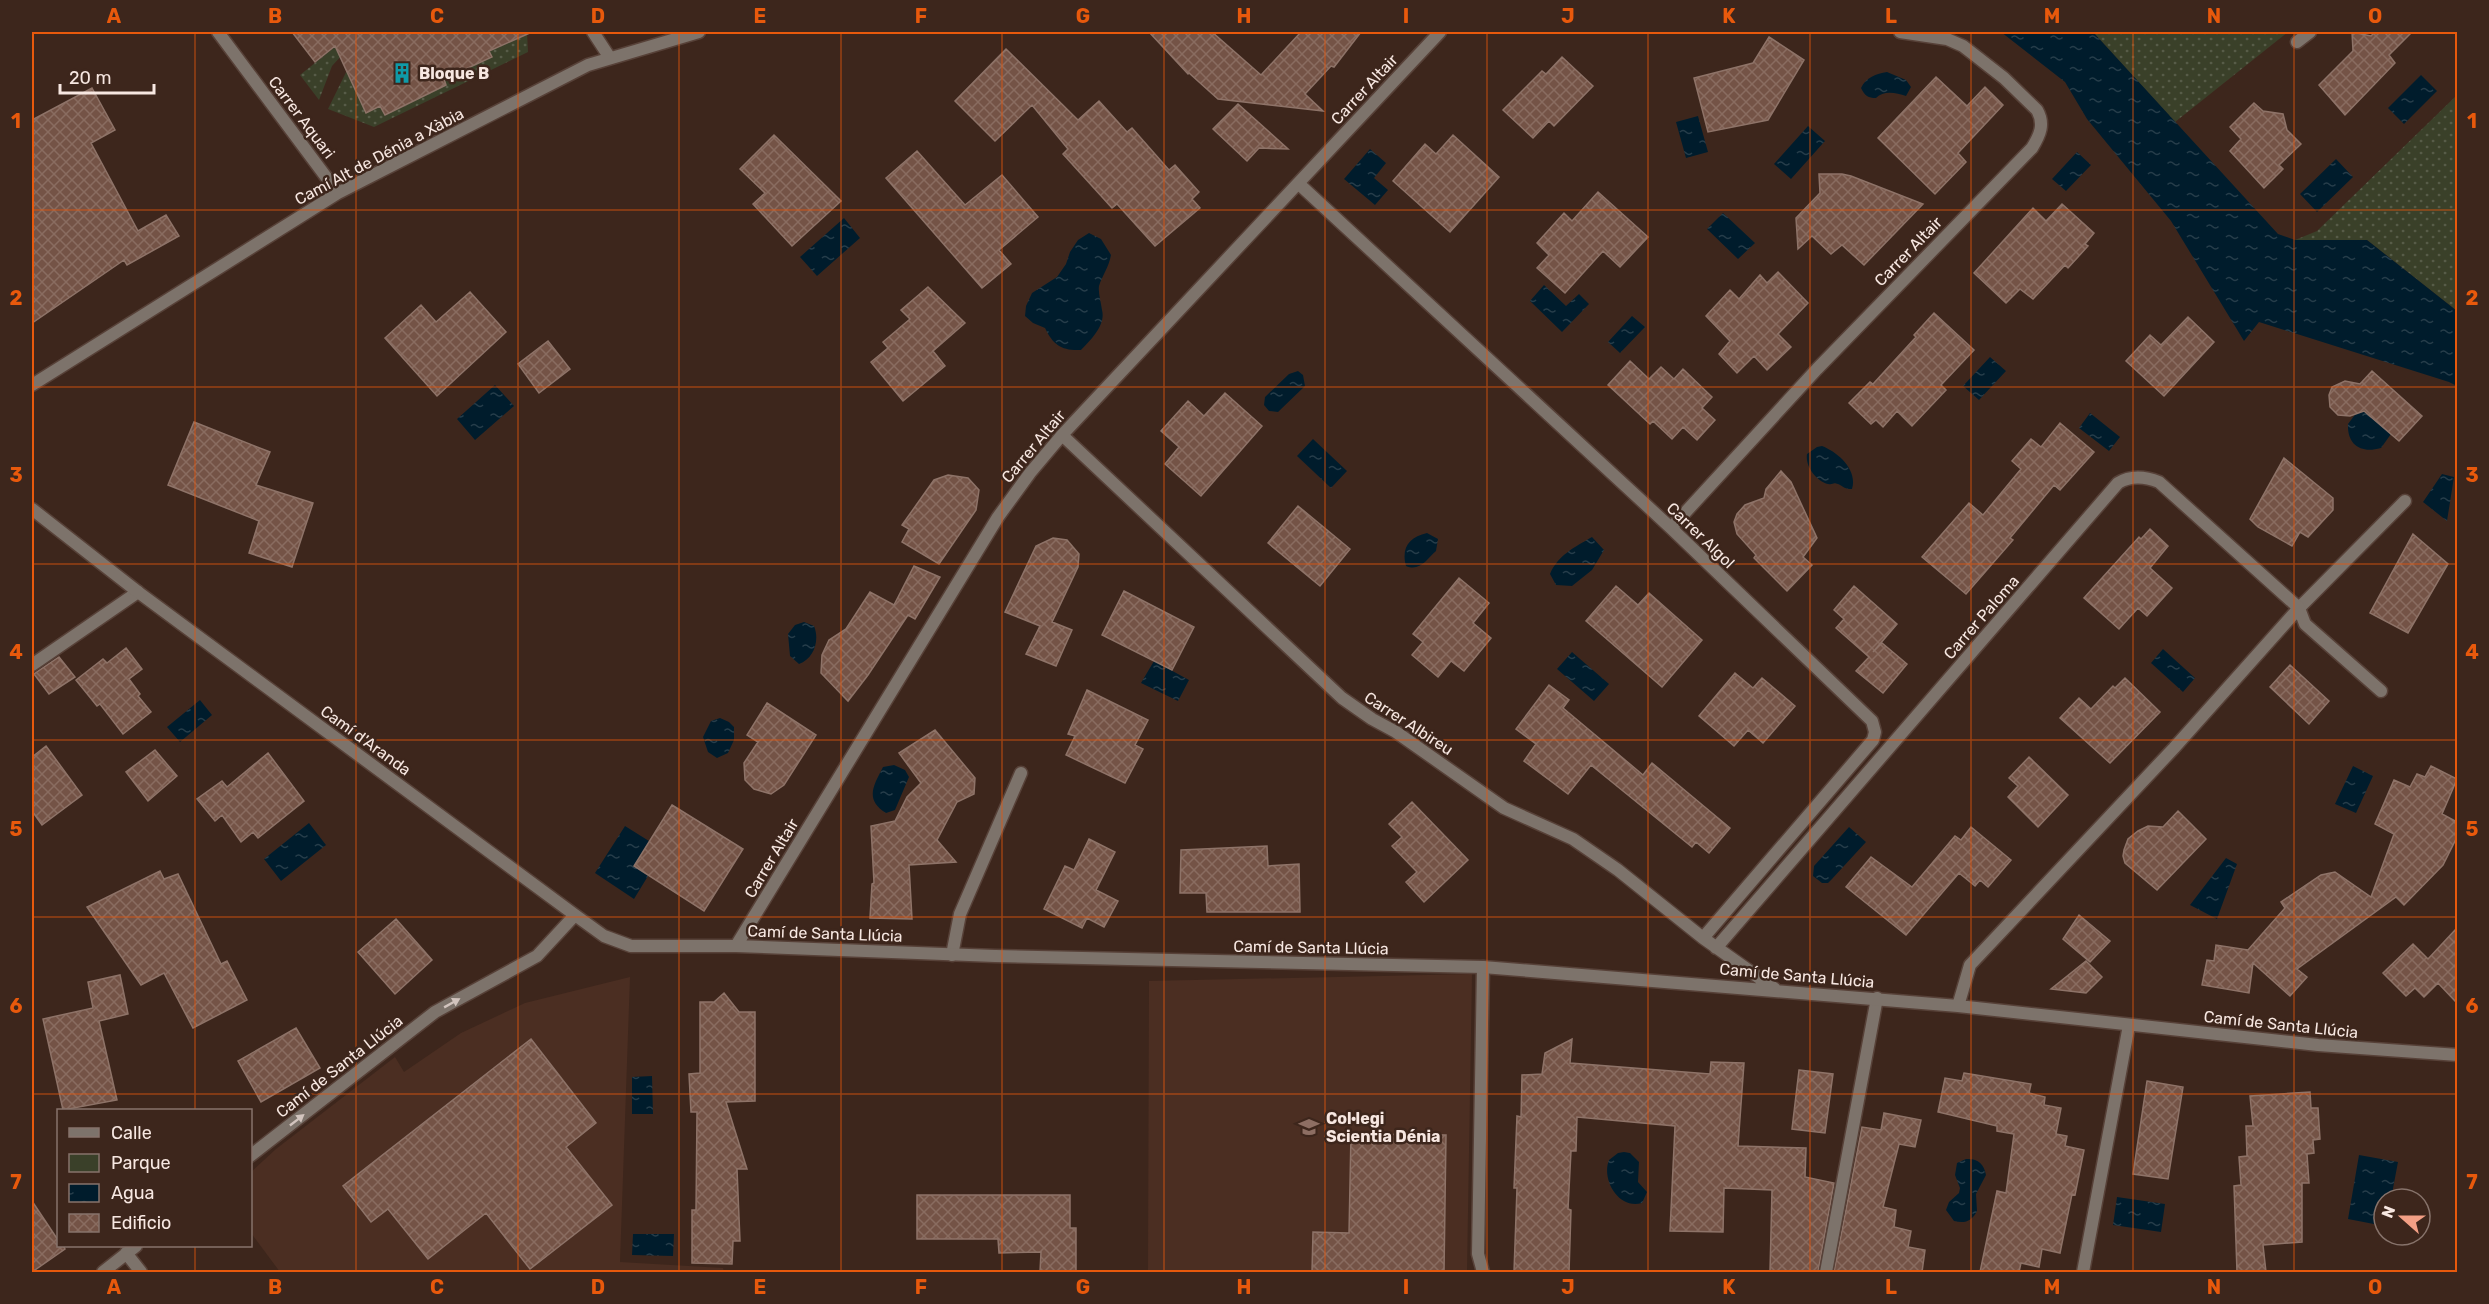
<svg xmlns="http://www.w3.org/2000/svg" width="2489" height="1304" font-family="Rubik,sans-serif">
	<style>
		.built { fill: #4b2e22 }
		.green { fill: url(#green-dots) }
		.water { fill: url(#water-ripples) }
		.building { fill: url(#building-cross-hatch); stroke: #8e7368; stroke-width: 1.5 }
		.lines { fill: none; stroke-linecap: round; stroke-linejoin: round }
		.service-casing { stroke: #574138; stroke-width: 15 }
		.minor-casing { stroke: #574138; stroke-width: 15 }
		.service { stroke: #7d736b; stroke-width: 12 }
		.minor { stroke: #7d736b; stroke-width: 12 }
		.oneway { fill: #d2c4be }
		.grid { fill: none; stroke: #e8590c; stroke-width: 1.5; stroke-opacity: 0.55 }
		.labels { text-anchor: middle; stroke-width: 5; stroke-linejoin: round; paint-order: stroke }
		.poi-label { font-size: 16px; font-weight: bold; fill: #f7e7e1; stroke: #3d261c; text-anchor: start }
		.street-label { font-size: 16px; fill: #f7e7e1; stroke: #3d261c }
		.neatline { fill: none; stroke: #e8590c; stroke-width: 2 }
		.grid-label { font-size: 20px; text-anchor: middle; font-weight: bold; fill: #e8590c }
	</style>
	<defs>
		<pattern id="green-dots" width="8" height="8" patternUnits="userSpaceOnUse" patternTransform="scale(1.5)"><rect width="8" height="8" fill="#3a4029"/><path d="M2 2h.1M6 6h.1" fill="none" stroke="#575c48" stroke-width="1.8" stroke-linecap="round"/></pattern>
		<pattern id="water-ripples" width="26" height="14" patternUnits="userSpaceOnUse" patternTransform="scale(1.5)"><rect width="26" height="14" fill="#001c2c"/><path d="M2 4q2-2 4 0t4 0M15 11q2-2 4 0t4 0" fill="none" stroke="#263d4a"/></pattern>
		<pattern id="building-cross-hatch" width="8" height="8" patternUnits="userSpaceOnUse" patternTransform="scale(1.5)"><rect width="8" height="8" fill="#745346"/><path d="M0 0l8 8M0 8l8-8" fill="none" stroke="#896c60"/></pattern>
	</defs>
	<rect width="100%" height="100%" fill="#3d261c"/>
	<path class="built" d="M1472,974l-5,298h-319l1,-291z
		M630,977l-10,285 103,6 1,4h-444l-29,-39v-61l25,-23 119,-92 9,15 57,-39 64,-30z"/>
	<path class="green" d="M332,32h31l-31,34 -13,34 -19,-25 36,-29 -8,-12z
		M497,32h30l1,20 -154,75 -46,-18 24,-49 33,55 22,-10 -2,-5 36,-26 17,-1 33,-16 -2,-6 14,-6z
		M2093,32h195l-113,90z
		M2457,95v216l-90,-71h-72l22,-9z"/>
	<path class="water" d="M2001,32h92l185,202 17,6h72l90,71v75l-8,-4 -190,-60 -15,19 -73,-120 -84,-102 -22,-37z
		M1887,72l19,8 5,7 -5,9c-10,-3 -22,-6 -30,2 -8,0 -11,-2 -15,-10 5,-11 15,-14 26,-16z
		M2421,75l16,16 -33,33 -16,-16z
		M1698,116l10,36 -22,6 -10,-36z
		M1808,126l17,15 -34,38 -17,-15z
		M1370,149l16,14 -12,15 14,12 -13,15 -31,-26z
		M2077,152l14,13 -25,26 -14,-12z
		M2336,159l17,18 -36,35 -17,-18z
		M1723,213l32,30 -17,16 -31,-30z
		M844,218l16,20 -43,38 -17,-19z
		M1089,233l12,6 10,16c-2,12 -9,21 -12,31 -1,7 2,16 3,24 4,15 -11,30 -21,40 -19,1 -28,-5 -36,-22l-12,-5 -8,-7 1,-10 6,-13 25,-16 9,-13 4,-12 8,-12z
		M1544,285l22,21 13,-12 10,10 -27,28 -32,-31z
		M1632,316l13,11 -25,26 -12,-11z
		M1990,357l16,14 -27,29 -16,-14z
		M1298,371l5,4 2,11 -27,26 -9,-1 -5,-6 1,-8 24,-23z
		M495,385l19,21 -39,34 -18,-21z
		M2360,408l31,26 -10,14c-20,6 -34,-3 -33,-24z
		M2090,413l30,24 -11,14 -30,-23z
		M1313,439l34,32 -16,17 -34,-32z
		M1822,446c16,6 36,24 30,43 -7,0 -8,-2 -14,-5 -6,-2 -4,1 -10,0 -12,-3 -23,-18 -21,-30l10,-7z
		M2442,474l12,3 -7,44 -24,-19z
		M1427,533l11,6 -2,12c-9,8 -16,21 -30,15 -5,-18 3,-29 21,-33z
		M1592,537l12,13 -12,20 -20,16 -16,-1 -6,-11c8,-19 25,-27 42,-37z
		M804,622l10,4c6,14 0,33 -15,38l-9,-8 -2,-22 7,-9z
		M2163,649l32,29 -12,14 -32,-29z
		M1572,652l37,32 -15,17 -37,-32z
		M1154,661l35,19 -11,21 -37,-18z
		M200,700l12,15 -32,27 -13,-15z
		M720,718l9,4 5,5v13l-6,13 -11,5 -9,-6 -5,-15 8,-16z
		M894,765l11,5 4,7 -14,33 -9,3c-22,-14 -12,-28 -3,-46z
		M2353,766l20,10 -17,37 -21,-9z
		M309,823l17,22 -45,36 -17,-22z
		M625,826l24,15 -15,25 14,10 -14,23 -39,-26z
		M1849,827l17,15 -34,37 -4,4h-6l-9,-7 1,-10z
		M2226,858l11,6 -20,55 -27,-14z
		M652,1076l1,38h-21v-37z
		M1624,1152l6,1 9,9 -1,20 9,10 -5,11c-23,7 -41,-23 -33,-43l9,-7z
		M2359,1155l39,7 -7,37h-7v27l-36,-7z
		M1966,1159c11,-1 18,4 20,16l-10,19 1,17c-5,10 -12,13 -23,10l-8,-11 3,-8 10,-9 1,-5 -5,-13 2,-12z
		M2117,1197l48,7 -4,28 -48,-7z
		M633,1234h41l-1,22 -41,-1z"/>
	<path class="building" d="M292,32h240l-43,19 3,6 -48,22 2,6 -61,30 -5,-9 -14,7 -31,-67 -20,16z
		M1149,32h63l49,43 40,-43h60l-27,35 -3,-1 -26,28 18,17 -105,-12 -29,-26 -1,1z
		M2352,32l19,4 4,-4h37l-23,23 6,8 -50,52 -26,-30 34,-34z
		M1769,37l35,23 -36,60 -60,12 -14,-54 59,-15z
		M1006,49l72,71 21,-19 28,31 5,-4 37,42 6,-5 24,27 -7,7 8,9 -45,38 -38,-42 -5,4 -49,-54 5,-5 -36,-44 -37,36 -40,-40z
		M1562,57l31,29 -39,40 -5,-5 -16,17 -30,-28 39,-39 4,3z
		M1936,77l31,29 18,-19 18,18 -45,48 8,9 -31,32 -57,-56z
		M92,88l23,42 -24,13 47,88 28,-16 13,21 -52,29 -3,-5 -92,63v-203z
		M2254,103l9,8 20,3 4,16 14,14 -22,21 4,4 -19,19 -34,-37 11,-12 -11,-12z
		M1238,104l50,45 -29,-1 -12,13 -34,-32z
		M774,135l67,66 -49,45 -39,-42 12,-11 -25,-24z
		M1453,135l46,42 -49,55 -57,-51 32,-37 11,10z
		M917,151l48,54 37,-30 36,42 -39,33 12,14 -29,24 -96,-110z
		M1819,174h23l9,2 72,28 -59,61 -22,-20 -11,9 -19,-18 -14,13 -2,-31 24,-25z
		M1598,192l50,45 -28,30 -17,-16 -38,42 -28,-25 12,-13 -12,-12 27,-30 8,8z
		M2062,204l32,29 -9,11 3,2 -20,22 -3,-3 -32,34 -13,-10 -14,14 -32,-30 59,-65 13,13z
		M1778,272l30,31 -30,31 13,13 -24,23 -13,-14 -17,17 -18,-19 11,-13 -24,-25 24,-26 9,9 21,-24 7,8z
		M928,287l37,36 -32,28 12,15 -42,35 -32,-39 17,-14 -5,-6 27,-23 -9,-9z
		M470,292l36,40 -69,64 -52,-58 36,-33 15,17z
		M1934,313l40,37 -33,35 5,5 -34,36 -15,-15 -14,16 -7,-7 -5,4 -22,-21 21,-21 3,2 43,-47 -2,-2z
		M2188,317l26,25 -50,54 -38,-35 24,-26 11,10z
		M548,341l22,28 -31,24 -21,-29z
		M1630,361l19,18 12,-12 13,12 9,-10 29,28 -10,11 13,12 -18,20 -14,-13 -11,12 -19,-18 -3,3 -42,-39z
		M2372,371l50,45 -23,25 -35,-30 -14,5 -12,-1 -8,-8 -1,-12 3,-8 13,-6 15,3z
		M1225,393l37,33 -61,70 -36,-32 14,-17 -18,-16 27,-30 16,15z
		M194,422l76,30 -14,33 57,18 -21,64 -43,-14 10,-32 -91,-36z
		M2060,423l34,29 -34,38 -6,-5 -44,53 3,2 -47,54 -44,-37 47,-54 14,12 38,-46 -9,-8 19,-22 10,8z
		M2284,458l49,40v12l-25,27 -8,-5 -8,14 -34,-19 -8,-8z
		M1781,471l10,11 26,56 -14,19 9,8 -25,26 -33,-33 2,-3 -19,-21 -3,-12 3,-8 8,-9 19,-7 2,-9z
		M948,475l20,3 11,12 -3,20 -37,54 -37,-22 7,-13 -7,-4 32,-45z
		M1298,506l52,43 -30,37 -52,-43z
		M2150,529l18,17 -18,22 22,20 -25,28 -9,-8 -19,21 -35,-31 55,-61 2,2z
		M2413,534l35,30 -40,69 -38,-20z
		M1053,538l14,2 12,14 -1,13 -26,55 20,8 -16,36 -30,-12 14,-28 -35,-14 31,-66z
		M914,566l26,11 -25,42 -7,-4 -40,60 -20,26 -27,-28 1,-18 7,-15 17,-11 24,-37 24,13z
		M1459,578l30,25 -16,20 18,15 -27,33 -13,-10 -13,16 -26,-22 11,-13 -10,-8z
		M1616,586l22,19 11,-12 53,47 -40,47 -76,-66z
		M1854,586l43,38 -24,28 9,-9 25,21 -24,29 -27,-22 13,-14 -33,-29 8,-9 -10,-9z
		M1124,591l70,36 -22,43 -70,-35z
		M126,648l16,21 -13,10 11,15 -2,2 13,16 -28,22 -23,-30 -3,2 -21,-26 27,-21 4,4z
		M59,657l16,20 -26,17 -15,-20z
		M2290,665l39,36 -20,23 -39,-37z
		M1735,673l18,15 9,-10 33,28 -32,37 -15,-13 -14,16 -35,-30z
		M2125,678l35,34 -50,51 -50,-45 19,-20 12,11 22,-23 2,2z
		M1549,685l20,15 -6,8 80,67 9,-12 78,65 -21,25 -13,-11 -4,5 -101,-82 -23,29 -44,-33 12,-17 -20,-15z
		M1087,690l61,30 -13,25 8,4 -18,34 -59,-28 9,-19 -7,-2z
		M767,703l49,32 -32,50 -13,9 -17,-5 -9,-9 -1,-17 14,-21 -11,-7z
		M935,730l40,48 -1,16 -17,8 -20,38 19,22 -47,3 3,54 -42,-1 2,-34 2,-1 -3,-57 24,-5 12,-24 14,-14 -22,-30z
		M46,746l36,49 -40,30 -10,-14v-54z
		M155,750l22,26 -29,25 -22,-29z
		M268,753l36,48 -46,37 -5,-6 -12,10 -19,-27 -7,6 -18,-22 25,-18 5,6z
		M2029,757l39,38 -30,32 -30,-30 10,-11 -9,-8z
		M2431,766l26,13 -15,35 15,8v15l-14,28 -39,40 -8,-8 -99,72 10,8 -17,19 -37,-33 -4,30 -47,-8 5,-25 7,1 2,-16 32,5 37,-42 -4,-6 40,-27 14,-3 36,25 23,-63 -19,-10 19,-44 16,7 7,-13 8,3z
		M1412,802l56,58 -44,42 -18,-20 11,-10 -25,-26 10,-9 -13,-13z
		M672,805l71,44 -39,62 -70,-45z
		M2178,811l28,28 -49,51 -32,-27 -2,-7 1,-6 4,-11 10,-8 10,-5 15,1z
		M1971,827l40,33 -23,27 -8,-7 -5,6 -16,-13 -53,62 -60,-48 25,-30 41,30 43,-51 6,4z
		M1089,839l26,13 -19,38 22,11 -14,26 -17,-9 -5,10 -38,-19 21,-43 9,4z
		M1267,846l1,20 31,-2 1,48h-93l-1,-19h-26l1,-43z
		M160,871l4,8 14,-5 43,90 6,-3 20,39 -54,28 -29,-55 -23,12 -54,-78z
		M2079,915l31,26 -20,21 -27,-23z
		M396,919l36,41 -37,34 -37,-42z
		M2457,928v75l-19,-20 -14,14 -9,-9 -9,8 -23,-23 30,-29 15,15z
		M2086,961l16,16 -16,16 -35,-4z
		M120,975l8,39 -29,7 18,79 -54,10 -20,-91 50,-11 -5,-26z
		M724,993l15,19h16v89l-29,1 21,67h-10l3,72h-7l-1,23 -40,-1v-53h4l1,-98h-6l-2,-38 11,-1v-71h14z
		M296,1028l24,40 -59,34 -23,-41z
		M531,1039l65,84 -30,24 46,58 -82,64 -44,-56 -58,46 -40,-50 -17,13 -28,-36z
		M1572,1039l-2,24 140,11 1,-12 33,1 -6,83 68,2 -1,29 29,6 -16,89h-48l2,-82 -48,-2 -1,44 -53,-1 5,-105 -98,-9 -1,34h-5l-3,58 3,1 -2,62h-55l3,-84h-3l3,-72 4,1 1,-42 20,-1 3,-21z
		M1799,1070l34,4 -8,59 -33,-4z
		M1964,1073l67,11 -2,9 16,4 -1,8 17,3 -5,26 11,2 -2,10 19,4 -9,45 -3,-1 -12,59 -18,-4 -3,18 -18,-4 -2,9h-39l17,-81 9,2 8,-59 -17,-3v-5l-59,-14 7,-34 17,3z
		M2147,1081l36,6 -15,92 -35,-5z
		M2310,1092l1,16h7l2,31 -7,1 1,13 -7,1 2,29h-7v59l-39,3 3,27h-29l-3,-86 7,-1 -2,-28 8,-1 -1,-30h7l-3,-30z
		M1884,1113l37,7 -6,27 -16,-3 -16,63 13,3 -2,17 17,4 -3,16 17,3 -3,22h-88l28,-145 19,3z
		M1351,1134l95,1 -2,137h-132l1,-40 36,1z
		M917,1195h153v33h6v44h-36l1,-20 -42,1 -1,-14h-81z
		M32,1201l26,39v5h5l2,4 -33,23z"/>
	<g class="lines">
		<g class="service-casing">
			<path id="service" d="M2299,608l106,-107
				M32,665l106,-73
				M952,955l8,-41 61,-141
				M1483,967l-5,287 5,18
				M1826,1272l51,-274
				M2083,1272l46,-247"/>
		</g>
		<g class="minor-casing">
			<path id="minor" d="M218,32l120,161
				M593,32l17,26
				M2297,42l13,-10
				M1299,184l372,344 201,193 3,11 -2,8 -170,198
				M32,385l306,-192 250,-128 111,-33
				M1062,435l280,263 30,21 24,13 108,76 69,31 45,31 85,68 72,51
				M32,509l106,83 437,323 29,21 27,10h105l259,10 488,11 475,39 360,39 140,10
				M1671,528l146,-159 215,-221c8,-13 13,-24 5,-38l-33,-32 -41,-32 -16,-7 -47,-7
				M736,946l262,-429 32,-44 32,-38 378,-403
				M1716,948l402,-465c13,-8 26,-7 41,-1l140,126
				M1958,1006l12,-41 204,-217 125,-140 6,16 76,67
				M250,1156l185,-144 102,-56 38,-41
				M126,1253l15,19
				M103,1272l33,-26"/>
		</g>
		<use href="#service" class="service"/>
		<use href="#minor" class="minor"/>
	</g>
	<defs><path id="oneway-solid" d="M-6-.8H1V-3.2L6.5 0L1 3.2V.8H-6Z" transform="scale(1.5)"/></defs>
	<g class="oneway">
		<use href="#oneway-solid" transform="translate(452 1003) rotate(-29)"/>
		<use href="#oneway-solid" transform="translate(297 1120) rotate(-38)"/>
	</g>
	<path class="grid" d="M195,32v1078M356,32v1240M518,32v1240M679,32v1240M841,32v1240M1002,32v1240M1164,32v1240M1325,32v1240M1487,32v1240M1648,32v1240M1810,32v1240M1971,32v1240M2133,32v1240M2294,32v1240M32,210h2426M32,387h2426M32,564h2426M32,740h2426M32,917h2426M32,1094h2426M195,1246v26"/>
	<defs>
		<g id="building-bare" transform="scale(1.62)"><path d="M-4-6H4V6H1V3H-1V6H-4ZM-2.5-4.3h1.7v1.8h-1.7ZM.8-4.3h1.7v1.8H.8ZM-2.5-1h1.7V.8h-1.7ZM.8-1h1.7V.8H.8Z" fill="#0f9aa8" stroke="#3d261c" stroke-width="2.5" paint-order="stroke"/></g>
		<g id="school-bare" transform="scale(1.62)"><path d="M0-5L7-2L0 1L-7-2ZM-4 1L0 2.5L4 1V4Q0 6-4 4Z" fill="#8d6e63" stroke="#3d261c" stroke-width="2.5" paint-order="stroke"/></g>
	</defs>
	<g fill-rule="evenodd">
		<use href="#building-bare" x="402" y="73"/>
		<use href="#school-bare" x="1309" y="1127"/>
	</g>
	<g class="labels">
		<g class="poi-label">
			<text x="419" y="79">Bloque B</text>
			<text x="1326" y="1124">Col·legi<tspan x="1326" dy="18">Scientia Dénia</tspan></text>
		</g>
		<g class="street-label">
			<text transform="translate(1364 89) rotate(-47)" y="6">Carrer Altair</text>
			<text transform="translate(302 117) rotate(53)" y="6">Carrer Aquari</text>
			<text transform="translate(379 156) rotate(-28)" y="6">Camí Alt de Dénia a Xàbia</text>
			<text transform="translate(1908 251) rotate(-46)" y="6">Carrer Altair</text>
			<text transform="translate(1033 446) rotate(-50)" y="6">Carrer Altair</text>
			<text transform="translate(1701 535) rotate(44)" y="6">Carrer Algol</text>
			<text transform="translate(1981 617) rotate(-49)" y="6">Carrer Paloma</text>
			<text transform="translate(1409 723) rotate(33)" y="6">Carrer Albireu</text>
			<text transform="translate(366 740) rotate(36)" y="6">Camí d'Aranda</text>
			<text transform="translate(771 858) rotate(-59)" y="6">Carrer Altair</text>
			<text transform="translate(825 933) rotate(2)" y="6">Camí de Santa Llúcia</text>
			<text transform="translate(1311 947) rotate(1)" y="6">Camí de Santa Llúcia</text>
			<text transform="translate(1797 975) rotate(5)" y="6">Camí de Santa Llúcia</text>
			<text transform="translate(2281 1024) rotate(6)" y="6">Camí de Santa Llúcia</text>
			<text transform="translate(339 1066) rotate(-38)" y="6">Camí de Santa Llúcia</text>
		</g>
	</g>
	<rect width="2489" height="1304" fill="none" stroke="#3d261c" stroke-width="66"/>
	<rect x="57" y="1109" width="195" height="138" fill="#3d261c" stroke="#87736b" stroke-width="1.5"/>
	<rect x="69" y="1128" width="30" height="9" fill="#7d736b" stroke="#87736b" stroke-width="1.5"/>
	<text x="111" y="1139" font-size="18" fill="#f7e7e1">Calle</text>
	<rect x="69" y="1154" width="30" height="18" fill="#3a4029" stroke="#87736b" stroke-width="1.5"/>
	<text x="111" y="1169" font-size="18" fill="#f7e7e1">Parque</text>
	<rect x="69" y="1184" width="30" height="18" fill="url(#water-ripples)" stroke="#87736b" stroke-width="1.5"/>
	<text x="111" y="1199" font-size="18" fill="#f7e7e1">Agua</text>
	<rect x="69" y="1214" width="30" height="18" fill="url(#building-cross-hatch)" stroke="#87736b" stroke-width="1.5"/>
	<text x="111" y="1229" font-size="18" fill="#f7e7e1">Edificio</text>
	<g transform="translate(2402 1217) rotate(291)"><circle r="28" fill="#3d261c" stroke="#87736b" stroke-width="1.5"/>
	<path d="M0-4.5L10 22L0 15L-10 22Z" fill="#f39f85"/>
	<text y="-9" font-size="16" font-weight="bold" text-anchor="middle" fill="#f7e7e1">N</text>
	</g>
	<path d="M60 84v9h94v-9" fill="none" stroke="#f7e7e1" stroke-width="3"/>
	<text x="69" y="84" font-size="18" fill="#f7e7e1" stroke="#3d261c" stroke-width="4.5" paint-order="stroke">20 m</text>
	<rect x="33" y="33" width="2423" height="1238" class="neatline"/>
	<g class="grid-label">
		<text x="114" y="23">A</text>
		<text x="275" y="23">B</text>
		<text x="437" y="23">C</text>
		<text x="598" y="23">D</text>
		<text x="760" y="23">E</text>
		<text x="921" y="23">F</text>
		<text x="1083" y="23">G</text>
		<text x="1244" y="23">H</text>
		<text x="1406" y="23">I</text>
		<text x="1568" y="23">J</text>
		<text x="1729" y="23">K</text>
		<text x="1891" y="23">L</text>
		<text x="2052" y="23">M</text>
		<text x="2214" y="23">N</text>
		<text x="2375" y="23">O</text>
		<text x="16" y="128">1</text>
		<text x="2472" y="128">1</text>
		<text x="16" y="305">2</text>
		<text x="2472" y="305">2</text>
		<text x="16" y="482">3</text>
		<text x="2472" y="482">3</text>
		<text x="16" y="659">4</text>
		<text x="2472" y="659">4</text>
		<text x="16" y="836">5</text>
		<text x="2472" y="836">5</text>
		<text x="16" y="1013">6</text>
		<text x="2472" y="1013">6</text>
		<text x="16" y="1189">7</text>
		<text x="2472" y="1189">7</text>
		<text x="114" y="1294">A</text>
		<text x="275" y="1294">B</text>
		<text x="437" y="1294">C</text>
		<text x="598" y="1294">D</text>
		<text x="760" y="1294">E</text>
		<text x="921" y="1294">F</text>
		<text x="1083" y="1294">G</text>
		<text x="1244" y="1294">H</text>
		<text x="1406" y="1294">I</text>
		<text x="1568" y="1294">J</text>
		<text x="1729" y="1294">K</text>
		<text x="1891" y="1294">L</text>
		<text x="2052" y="1294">M</text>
		<text x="2214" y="1294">N</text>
		<text x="2375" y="1294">O</text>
	</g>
</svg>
